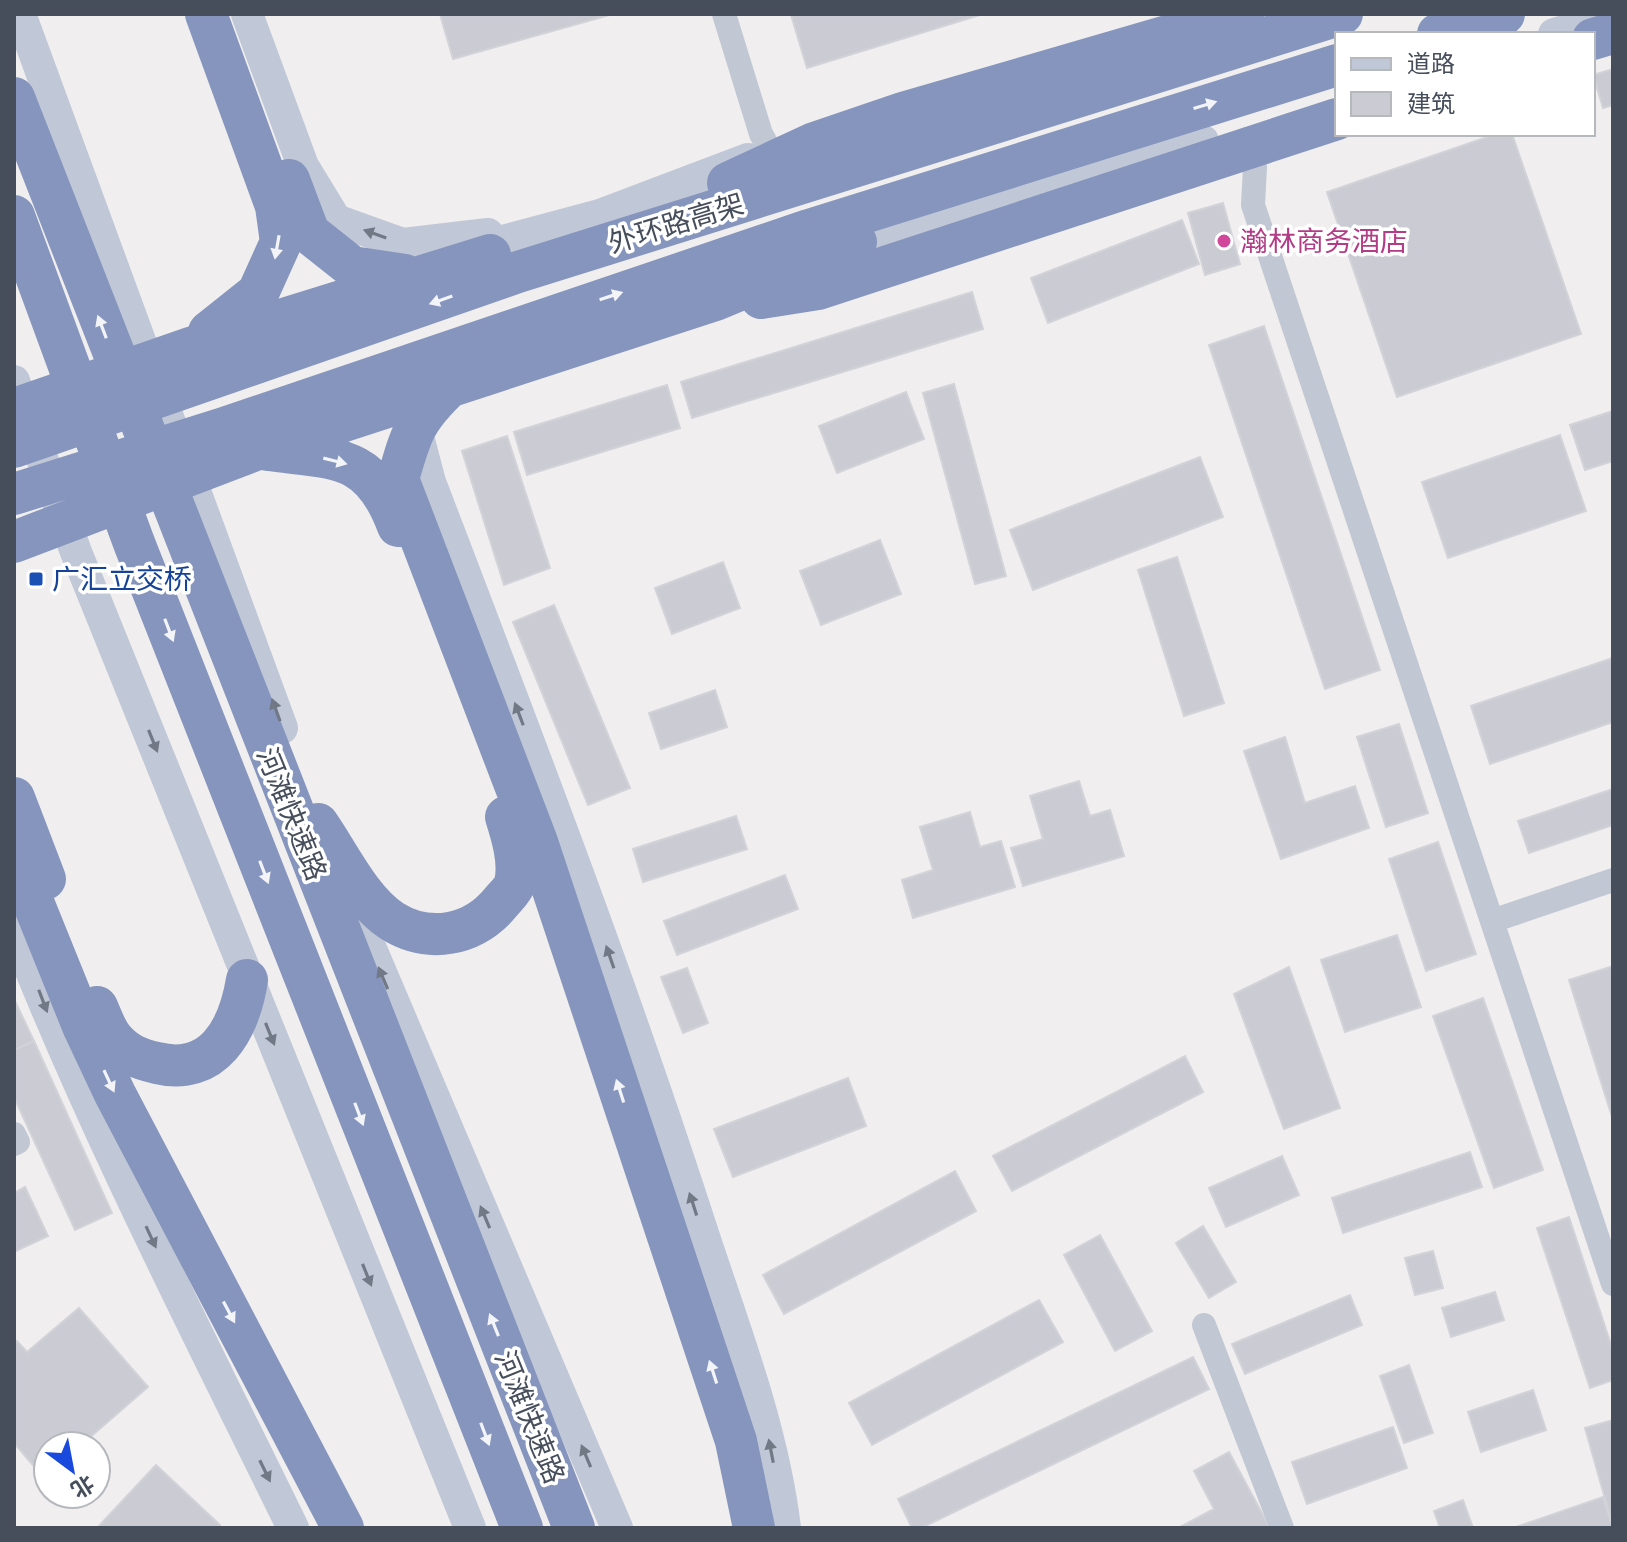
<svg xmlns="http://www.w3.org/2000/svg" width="1627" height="1542" font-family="'DM Sans','Noto Sans SC',sans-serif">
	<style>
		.building { fill: #cbccd3; stroke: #d2d2d9; stroke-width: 2 }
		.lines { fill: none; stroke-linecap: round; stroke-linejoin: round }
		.street { stroke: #c1c7d3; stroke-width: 24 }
		.secondary { stroke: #c0c7d7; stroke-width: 32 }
		.highway { stroke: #8595bd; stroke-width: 42 }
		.oneway { fill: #f3f4f8 }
		.oneway2 { fill: #717886 }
		.hotel-dot { fill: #d1479c; stroke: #fff; stroke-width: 3 }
		.transit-dot { fill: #1a4fb4; stroke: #fff; stroke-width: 3 }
		.labels { text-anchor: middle; stroke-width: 7; stroke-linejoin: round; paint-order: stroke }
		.street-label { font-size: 28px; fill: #464d5b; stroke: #fff }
		.hotel-label { font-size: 28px; fill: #b23c85; stroke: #fff; text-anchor: start }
		.transit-label { font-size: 28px; fill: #164399; stroke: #fff; text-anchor: start }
	</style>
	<rect width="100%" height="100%" fill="#f0eeee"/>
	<path class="building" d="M440,14h173l-160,45z
		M794,14h189l-176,54 -16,-53z
		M1613,69v36l-10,3 -10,-33z
		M1496,134h16l69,200 -184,63 -70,-205z
		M1223,203l17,61 -35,11 -17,-62z
		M1182,220l17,44 -151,59 -17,-45z
		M972,292l11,37 -291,89 -11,-36z
		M1264,326l116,344 -55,19 -116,-344z
		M954,384l52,192 -31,8 -52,-191z
		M667,385l13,43 -153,47 -13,-43z
		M906,392l18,47 -87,34 -18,-47z
		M1613,411v50l-28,9 -15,-45z
		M1560,435l26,76 -138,47 -26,-76z
		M507,436l43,132 -46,17 -42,-134z
		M1200,457l23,60 -190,73 -23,-60z
		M880,540l21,54 -80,31 -21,-54z
		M1177,557l47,146 -40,13 -46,-146z
		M723,562l17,46 -68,26 -17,-46z
		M554,605l76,183 -42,17 -75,-183z
		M1613,658v64l-123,42 -19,-58z
		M715,690l12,37 -66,22 -12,-36z
		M1399,724l29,89 -42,14 -29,-90z
		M1285,737l20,66 50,-17 14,42 -88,31 -37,-108z
		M1079,781l11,35 20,-6 14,46 -101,30 -12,-38 32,-9 -13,-43z
		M1613,789v36l-84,28 -11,-32z
		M970,812l10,35 21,-6 14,46 -102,31 -11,-38 31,-10 -13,-43z
		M736,816l11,33 -104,33 -10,-33z
		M1438,842l38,112 -50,17 -37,-112z
		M785,875l13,34 -121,46 -13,-34z
		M1397,935l24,72 -76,25 -24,-72z
		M1613,966v154l-44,-140z
		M1289,967l51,141 -56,21 -50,-135z
		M687,968l21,55 -25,10 -22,-56z
		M1483,998l60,172 -49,18 -61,-172z
		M14,999l20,42 -20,9z
		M34,1041l78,172 -37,17 -61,-133v-47z
		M1185,1056l18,36 -191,99 -19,-35z
		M848,1078l18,48 -133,51 -19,-48z
		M1470,1152l12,35 -139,46 -11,-35z
		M1282,1156l17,39 -73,32 -17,-39z
		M955,1171l21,40 -192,103 -21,-39z
		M25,1187l23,49 -34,16v-59z
		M1569,1217l44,134v29l-23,8 -53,-160z
		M1203,1226l33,56 -27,16 -33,-55z
		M1100,1235l52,96 -37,20 -51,-96z
		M1433,1251l10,37 -28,7 -10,-37z
		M1495,1292l9,28 -53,17 -9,-29z
		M1350,1295l12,30 -117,49 -13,-30z
		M1039,1300l24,42 -191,103 -23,-42z
		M79,1308l69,79 -68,59h-32v27l-5,4 -29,-34v-100l3,-2 10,11z
		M1193,1357l16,32 -288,139h-9l-14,-29z
		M1409,1365l24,68 -29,10 -24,-67z
		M1533,1390l13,40 -65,22 -13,-40z
		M1613,1420v107l-28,-99z
		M1393,1427l14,41 -100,36 -15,-42z
		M1229,1452l41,76h-92l36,-19 -20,-38z
		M156,1465l64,60 -3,3h-120z
		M1603,1497l10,31h-100z
		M1463,1500l10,28h-33l-6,-17z"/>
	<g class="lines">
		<path class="street" d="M724,14l37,120 9,16
			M1247,139l8,28 -2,38 360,1079
			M1492,921l121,-41
			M14,1134l4,8 -4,2
			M1204,1325l78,203"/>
		<path class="secondary" d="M20,14l262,714
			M247,14l56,152 33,54 67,24 85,-10
			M1554,34l59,-18
			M462,252l138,-37 148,-56
			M835,255l368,-114
			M14,381l62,171 394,976
			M414,421l16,61c92,241 185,482 265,727 33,104 77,210 90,319
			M343,883l274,645
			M14,929c81,205 182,401 279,599"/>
		<path class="highway" d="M206,14l70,192 5,36 -23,51 -49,39
			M1438,34l66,-20
			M1593,39l20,-6
			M14,98l560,1430
			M289,180l20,53 43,34 53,8
			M728,183l84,-39 91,-31 340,-99
			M14,216l120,327 388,985
			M761,298l57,-9 519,-170
			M450,386c-35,33 -39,47 -52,93l139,363 199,599 18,87
			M14,409l176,-61 300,-93
			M14,447l504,-175 824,-258
			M268,450c68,9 103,3 130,76
			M14,494l210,-66 585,-198 528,-165
			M14,542l244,-93 457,-149 141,-58
			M14,798l31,81
			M318,824c21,30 42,76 74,97 37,23 81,15 109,-19 4,-5 12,-12 14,-19 5,-21 -3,-47 -9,-66
			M14,855l69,171 32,68 228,434
			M97,1007c5,11 9,24 17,33 12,14 25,19 43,23 57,14 82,-34 90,-83"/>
	</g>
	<defs><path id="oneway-solid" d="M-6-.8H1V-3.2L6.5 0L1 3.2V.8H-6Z" transform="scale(2)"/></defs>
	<g class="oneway">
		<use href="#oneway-solid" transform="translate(1205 105) rotate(-17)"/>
		<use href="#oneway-solid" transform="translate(277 247) rotate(100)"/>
		<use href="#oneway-solid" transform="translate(611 296) rotate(-18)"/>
		<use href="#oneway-solid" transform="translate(441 300) rotate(161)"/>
		<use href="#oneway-solid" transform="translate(102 327) rotate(-111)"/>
		<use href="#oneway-solid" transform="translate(335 461) rotate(14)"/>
		<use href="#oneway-solid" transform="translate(169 630) rotate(69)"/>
		<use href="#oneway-solid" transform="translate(264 872) rotate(69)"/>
		<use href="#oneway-solid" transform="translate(109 1081) rotate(65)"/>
		<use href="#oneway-solid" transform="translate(620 1091) rotate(-108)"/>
		<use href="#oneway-solid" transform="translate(359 1114) rotate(69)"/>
		<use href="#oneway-solid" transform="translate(229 1312) rotate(62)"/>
		<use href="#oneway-solid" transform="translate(494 1325) rotate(-112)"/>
		<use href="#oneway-solid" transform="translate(713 1372) rotate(-108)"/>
		<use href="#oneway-solid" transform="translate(485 1434) rotate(69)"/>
	</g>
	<g class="oneway2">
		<use href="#oneway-solid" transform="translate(375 234) rotate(-160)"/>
		<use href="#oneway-solid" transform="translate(276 710) rotate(-110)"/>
		<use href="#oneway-solid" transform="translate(519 714) rotate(-111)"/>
		<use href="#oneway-solid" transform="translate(153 741) rotate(68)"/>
		<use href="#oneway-solid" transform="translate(610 957) rotate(-109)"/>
		<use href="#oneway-solid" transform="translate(383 978) rotate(-113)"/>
		<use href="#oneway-solid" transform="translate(43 1001) rotate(69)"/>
		<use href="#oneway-solid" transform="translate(270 1034) rotate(68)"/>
		<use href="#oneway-solid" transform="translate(693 1204) rotate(-108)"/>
		<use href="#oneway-solid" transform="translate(485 1217) rotate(-113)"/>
		<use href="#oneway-solid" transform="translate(151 1237) rotate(65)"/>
		<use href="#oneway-solid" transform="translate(367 1275) rotate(68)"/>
		<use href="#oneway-solid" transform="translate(771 1451) rotate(-101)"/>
		<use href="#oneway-solid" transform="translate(586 1456) rotate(-113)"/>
		<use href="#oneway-solid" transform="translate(265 1471) rotate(64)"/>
	</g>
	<circle class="hotel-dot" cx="1224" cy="241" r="8"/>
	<rect class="transit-dot" x="28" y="571" width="16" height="16" rx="4"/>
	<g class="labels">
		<g class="street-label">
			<text transform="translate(676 223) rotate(-17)" y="10">外环路高架</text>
			<text transform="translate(292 814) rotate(68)" y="10">河滩快速路</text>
			<text transform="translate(530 1417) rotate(68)" y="10">河滩快速路</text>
		</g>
		<g class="hotel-label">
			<text x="1240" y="251">瀚林商务酒店</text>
		</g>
		<g class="transit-label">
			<text x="52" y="589">广汇立交桥</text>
		</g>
	</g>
	<rect width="1627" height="1542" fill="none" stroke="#464d5b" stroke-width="32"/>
	<rect x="1335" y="32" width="260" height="104" fill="#ffffff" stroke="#b5b8bd" stroke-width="2"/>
	<rect x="1351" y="58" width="40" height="12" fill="#c0c7d7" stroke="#b5b8bd" stroke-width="2"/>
	<text x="1407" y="72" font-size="24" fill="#464d5b">道路</text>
	<rect x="1351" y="92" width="40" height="24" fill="#cbccd3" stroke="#b5b8bd" stroke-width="2"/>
	<text x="1407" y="112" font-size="24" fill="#464d5b">建筑</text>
	<g transform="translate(72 1470) rotate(148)"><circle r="38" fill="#ffffff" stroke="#b5b8bd" stroke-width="2"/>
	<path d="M0-6L14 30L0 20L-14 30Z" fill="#1a49de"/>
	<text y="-12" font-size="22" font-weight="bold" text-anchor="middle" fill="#464d5b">北</text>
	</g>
</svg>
